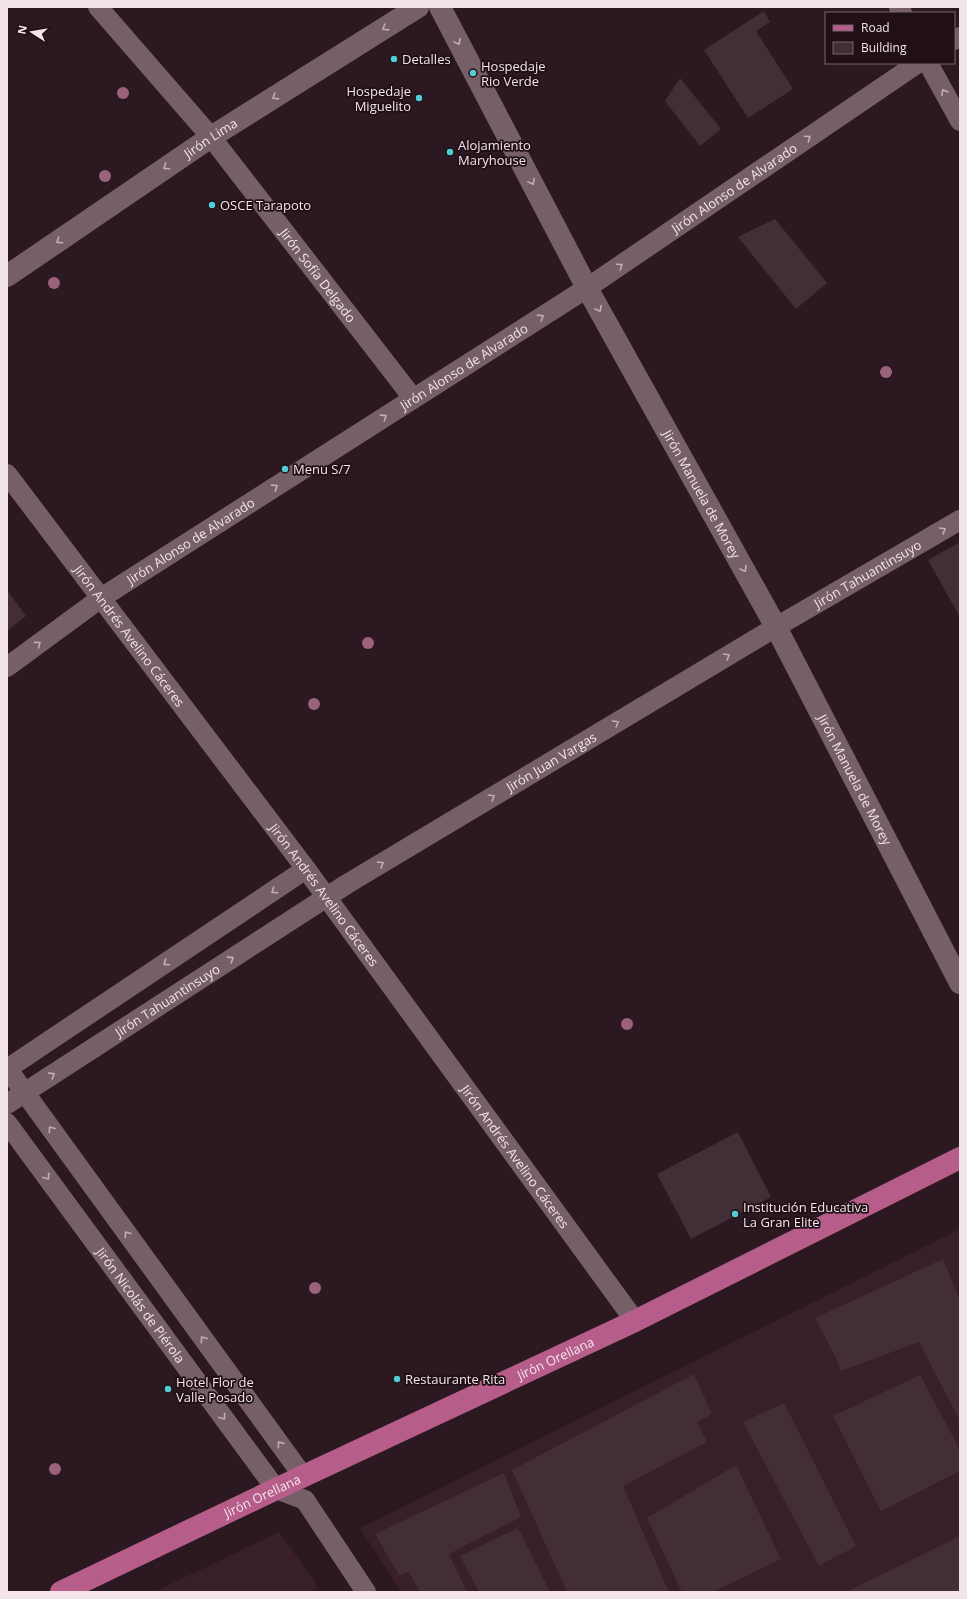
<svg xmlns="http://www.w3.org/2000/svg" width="967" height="1599" font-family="'Open Sans',sans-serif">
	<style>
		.built { fill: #381f2a }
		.building { fill: #432e37 }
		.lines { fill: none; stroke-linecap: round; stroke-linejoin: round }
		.minor { stroke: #775f69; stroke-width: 20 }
		.tertiary { stroke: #775f69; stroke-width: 22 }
		.secondary { stroke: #775f69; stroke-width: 22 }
		.primary { stroke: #b65e89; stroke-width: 22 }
		.tree { fill: #9c627c }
		.oneway { stroke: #c1afb6 }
		.poi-dot { fill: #52ccd5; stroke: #210f17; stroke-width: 1.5 }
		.labels { text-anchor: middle; stroke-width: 3.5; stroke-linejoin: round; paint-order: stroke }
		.poi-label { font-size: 13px; fill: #f2e4e9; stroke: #210f17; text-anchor: start }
		.street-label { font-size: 13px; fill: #f2e4e9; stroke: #210f17 }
	</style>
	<rect width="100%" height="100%" fill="#2b1820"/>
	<path class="built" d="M960,1229v363h-559l-41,-64z
		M279,1532l38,52 -3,8h-160z"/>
	<path class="building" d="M764,11l6,11 -14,9 37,58 -45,29 -44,-68z
		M680,78l41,51 -21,17 -35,-45z
		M775,219l52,64 -31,26 -58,-72z
		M960,542v75l-32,-57z
		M7,590l19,26 -19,15z
		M738,1132l33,65 -80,42 -34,-65z
		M943,1259l17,41v121l-41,-79 -78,29 -6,-15 -20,-38z
		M694,1374l18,40 -15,8 10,20 -84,44 46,106h-102l-55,-122z
		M920,1375l40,75v21l-79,40 -48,-95z
		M784,1403l72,143 -37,20 -76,-144z
		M736,1465l45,94 -68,33h-31l-35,-74z
		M504,1473l17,44 -72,37 18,38h-47l-11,-20 -10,3 -24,-41z
		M518,1528l32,64h-71l-19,-36z
		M960,1536v56h-114z"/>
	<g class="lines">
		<g class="minor">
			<path id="s1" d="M98,7l113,130 202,261"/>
			<path d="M899,7l3,6"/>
			<path d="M954,40l6,-3"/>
			<path d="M928,63l32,58"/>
			<path id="s2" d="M7,474l299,395 329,452"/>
			<path id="s3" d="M7,667l94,-69 486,-310 331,-225"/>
			<path d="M7,1068l296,408"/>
			<path d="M7,1069l299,-200"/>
			<path id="s4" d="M7,1104l340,-220 429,-257 184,-107"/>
			<path id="s5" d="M7,1123l269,366 29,11 61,92"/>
		</g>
		<path class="tertiary" id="s6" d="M440,7l147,281 189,339 184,356"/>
		<path class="secondary" id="s7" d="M7,276l204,-139 207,-130"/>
		<path class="primary" id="s8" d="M61,1592l215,-103 359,-168 325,-163"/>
	</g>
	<g class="tree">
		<circle cx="123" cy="93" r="6"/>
		<circle cx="105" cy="176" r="6"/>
		<circle cx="54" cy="283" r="6"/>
		<circle cx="886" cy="372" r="6"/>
		<circle cx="368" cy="643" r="6"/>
		<circle cx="314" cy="704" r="6"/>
		<circle cx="627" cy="1024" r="6"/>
		<circle cx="315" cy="1288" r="6"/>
		<circle cx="55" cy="1469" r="6"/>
	</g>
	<defs><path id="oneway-chevron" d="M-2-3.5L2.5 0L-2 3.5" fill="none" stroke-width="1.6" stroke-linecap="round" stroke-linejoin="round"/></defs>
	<g class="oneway">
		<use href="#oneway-chevron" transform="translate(385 28) rotate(148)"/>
		<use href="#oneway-chevron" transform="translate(458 42) rotate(62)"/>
		<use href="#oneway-chevron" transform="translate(944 92) rotate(-119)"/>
		<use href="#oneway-chevron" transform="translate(275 97) rotate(148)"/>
		<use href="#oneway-chevron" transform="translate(808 138) rotate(-34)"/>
		<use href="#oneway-chevron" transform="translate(166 167) rotate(146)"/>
		<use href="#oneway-chevron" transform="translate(532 182) rotate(62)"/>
		<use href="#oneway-chevron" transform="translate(59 241) rotate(146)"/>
		<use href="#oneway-chevron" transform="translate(620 266) rotate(-34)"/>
		<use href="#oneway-chevron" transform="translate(599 309) rotate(61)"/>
		<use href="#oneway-chevron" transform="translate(541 317) rotate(-32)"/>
		<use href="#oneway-chevron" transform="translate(384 417) rotate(-33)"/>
		<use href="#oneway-chevron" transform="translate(275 487) rotate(-33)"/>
		<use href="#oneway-chevron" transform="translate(943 530) rotate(-30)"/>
		<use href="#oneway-chevron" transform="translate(744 569) rotate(61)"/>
		<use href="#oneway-chevron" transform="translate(38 644) rotate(-36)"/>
		<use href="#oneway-chevron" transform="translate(727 656) rotate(-31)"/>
		<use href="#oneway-chevron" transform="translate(616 723) rotate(-31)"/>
		<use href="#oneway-chevron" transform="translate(492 797) rotate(-31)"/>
		<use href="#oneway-chevron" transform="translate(381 864) rotate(-31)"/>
		<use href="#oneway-chevron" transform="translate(274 891) rotate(146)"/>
		<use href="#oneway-chevron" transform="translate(231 959) rotate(-33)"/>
		<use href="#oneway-chevron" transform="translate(166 963) rotate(146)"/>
		<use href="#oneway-chevron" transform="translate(52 1075) rotate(-33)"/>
		<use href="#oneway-chevron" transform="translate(51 1129) rotate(-126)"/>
		<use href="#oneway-chevron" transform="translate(47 1177) rotate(54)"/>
		<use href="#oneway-chevron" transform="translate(127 1234) rotate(-126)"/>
		<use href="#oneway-chevron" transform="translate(203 1339) rotate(-126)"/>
		<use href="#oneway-chevron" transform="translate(223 1417) rotate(54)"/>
		<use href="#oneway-chevron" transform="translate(280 1444) rotate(-126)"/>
	</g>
	<g class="poi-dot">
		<circle cx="394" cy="59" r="4"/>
		<circle cx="473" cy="73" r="4"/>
		<circle cx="419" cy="98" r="4"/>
		<circle cx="450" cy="152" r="4"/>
		<circle cx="212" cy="205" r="4"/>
		<circle cx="285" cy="469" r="4"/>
		<circle cx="735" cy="1214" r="4"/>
		<circle cx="397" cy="1379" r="4"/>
		<circle cx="168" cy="1389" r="4"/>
	</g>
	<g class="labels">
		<g class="poi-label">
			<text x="402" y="64">Detalles</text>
			<text x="481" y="71">Hospedaje<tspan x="481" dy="15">Rio Verde</tspan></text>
			<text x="411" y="96" text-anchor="end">Hospedaje<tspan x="411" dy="15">Miguelito</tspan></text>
			<text x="458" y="150">Alojamiento<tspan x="458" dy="15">Maryhouse</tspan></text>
			<text x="220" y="210">OSCE Tarapoto</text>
			<text x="293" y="474">Menu S/7</text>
			<text x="743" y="1212">Institución Educativa<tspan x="743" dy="15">La Gran Elite</tspan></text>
			<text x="405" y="1384">Restaurante Rita</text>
			<text x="176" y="1387">Hotel Flor de<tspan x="176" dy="15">Valle Posado</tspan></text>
		</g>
		<g class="street-label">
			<text dy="5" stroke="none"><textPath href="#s7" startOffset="246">Jirón Lima</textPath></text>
			<text dy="5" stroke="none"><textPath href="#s3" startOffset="871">Jirón Alonso de Alvarado</textPath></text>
			<text dy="5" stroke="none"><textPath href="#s1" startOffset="347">Jirón Sofía Delgado</textPath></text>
			<text dy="5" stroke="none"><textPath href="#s3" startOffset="547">Jirón Alonso de Alvarado</textPath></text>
			<text dy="5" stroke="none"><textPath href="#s6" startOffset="553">Jirón Manuela de Morey</textPath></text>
			<text dy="5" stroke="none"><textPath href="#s3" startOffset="223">Jirón Alonso de Alvarado</textPath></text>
			<text dy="5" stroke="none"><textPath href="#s4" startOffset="1011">Jirón Tahuantinsuyo</textPath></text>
			<text dy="5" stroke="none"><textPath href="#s2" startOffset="203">Jirón Andrés Avelino Cáceres</textPath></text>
			<text dy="5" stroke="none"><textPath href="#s4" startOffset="643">Jirón Juan Vargas</textPath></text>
			<text dy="5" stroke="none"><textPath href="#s6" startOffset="877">Jirón Manuela de Morey</textPath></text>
			<text dy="5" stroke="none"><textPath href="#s2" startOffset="527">Jirón Andrés Avelino Cáceres</textPath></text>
			<text dy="5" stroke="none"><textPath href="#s4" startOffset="191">Jirón Tahuantinsuyo</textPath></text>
			<text dy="5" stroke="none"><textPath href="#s2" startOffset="851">Jirón Andrés Avelino Cáceres</textPath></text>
			<text dy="5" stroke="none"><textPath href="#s5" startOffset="226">Jirón Nicolás de Piérola</textPath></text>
			<text dy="5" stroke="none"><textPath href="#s8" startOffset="547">Jirón Orellana</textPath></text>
			<text dy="5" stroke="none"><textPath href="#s8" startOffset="223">Jirón Orellana</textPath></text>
		</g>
	</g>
	<rect width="967" height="1599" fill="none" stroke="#f2e4e9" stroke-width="16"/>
	<rect x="825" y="12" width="130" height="52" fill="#210f17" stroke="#75646b"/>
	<rect x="833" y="25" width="20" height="6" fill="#b65e89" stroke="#75646b"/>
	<text x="861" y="32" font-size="12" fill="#f2e4e9">Road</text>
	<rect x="833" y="42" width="20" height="12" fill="#432e37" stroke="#75646b"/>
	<text x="861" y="52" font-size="12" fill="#f2e4e9">Building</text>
	<g transform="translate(32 32) rotate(282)" stroke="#210f17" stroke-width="3" paint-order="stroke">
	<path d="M0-3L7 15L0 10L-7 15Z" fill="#f2e4e9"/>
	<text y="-6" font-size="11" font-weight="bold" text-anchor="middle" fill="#f2e4e9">N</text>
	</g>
</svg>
